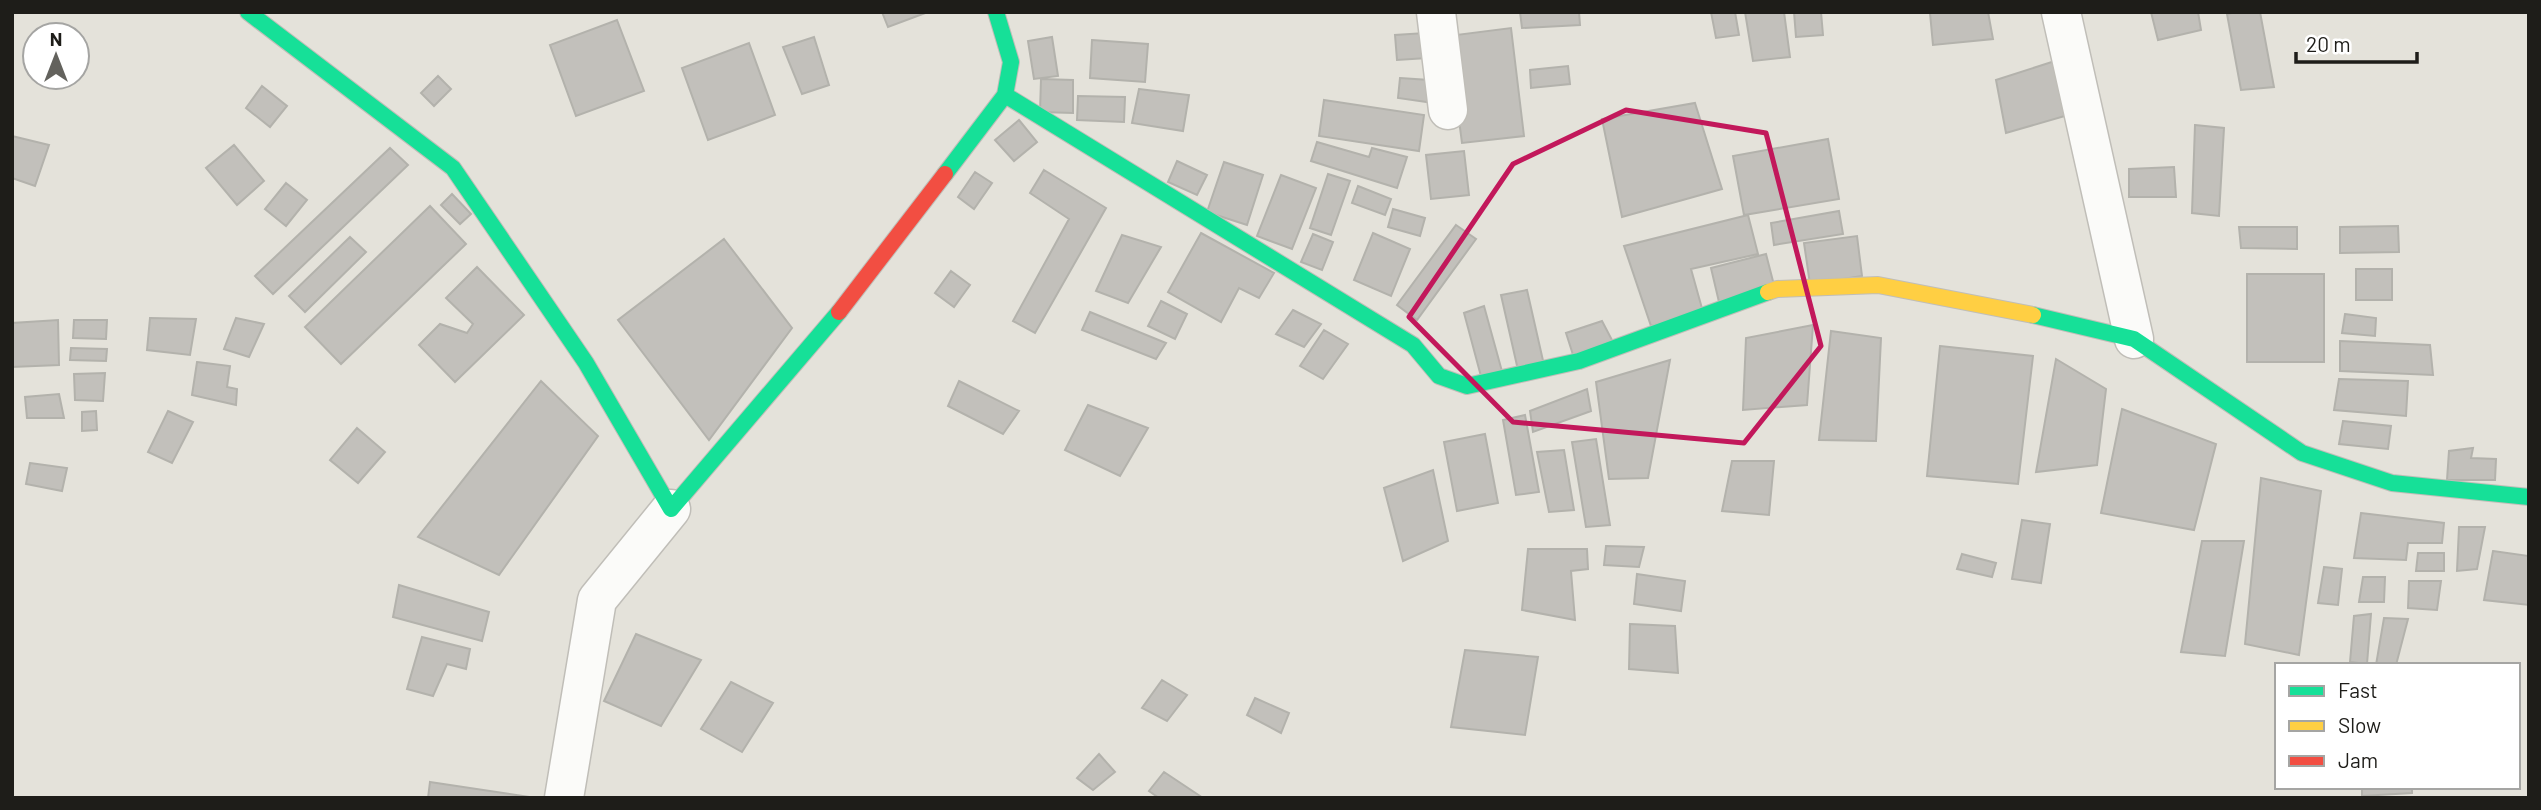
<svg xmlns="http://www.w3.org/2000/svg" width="2541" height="810" font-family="Barlow,sans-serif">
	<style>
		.building { fill: #c2c0bb; stroke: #b3b2ac; stroke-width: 2 }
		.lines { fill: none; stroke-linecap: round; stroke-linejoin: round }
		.street-casing { stroke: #c0beb8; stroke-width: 41 }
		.fast-casing { stroke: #c0beb8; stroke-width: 18 }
		.slow-casing { stroke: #c0beb8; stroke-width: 18 }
		.jam-casing { stroke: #c0beb8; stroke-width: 18 }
		.street { stroke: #fbfbf9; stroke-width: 38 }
		.fast { stroke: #16e098; stroke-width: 16 }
		.slow { stroke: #ffcf43; stroke-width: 16 }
		.jam { stroke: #f24e42; stroke-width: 16 }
		.marked { fill: none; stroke: #c2185b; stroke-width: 5; stroke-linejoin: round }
	</style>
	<rect width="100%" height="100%" fill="#e4e2da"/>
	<path class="building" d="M882,12h46l-40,15z
		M1520,12h59l1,13 -58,3z
		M1711,12h24l4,23 -23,3z
		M1745,12h39l6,45 -37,4z
		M1794,12h27l2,23 -27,2z
		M1988,12l5,27 -60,6 -3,-32z
		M2151,12h47l3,18 -43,10z
		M2236,12h24l14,75 -33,3 -14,-76z
		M617,20l27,71 -68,25 -26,-71z
		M1511,28l13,108 -62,7 -14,-107z
		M1425,33l2,25 -30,2 -2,-25z
		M814,37l15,48 -27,9 -19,-47z
		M1052,37l6,39 -24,3 -6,-38z
		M1092,40l56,4 -3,38 -55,-4z
		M749,43l26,72 -67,25 -26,-72z
		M2061,59l14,54 -69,20 -10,-53z
		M1568,66l2,18 -39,4 -1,-18z
		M438,76l13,13 -17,17 -13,-13z
		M1400,78l29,2 -2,22 -29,-4z
		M1041,79l32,1v33l-33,-1z
		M262,86l25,20 -17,21 -24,-19z
		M1139,89l50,6 -6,36 -51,-8z
		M1078,96l47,1 -1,25 -47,-2z
		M1324,100l100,15 -5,36 -100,-15z
		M1695,103l27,86 -100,28 -20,-98z
		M1019,120l18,22 -23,19 -19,-21z
		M2195,125l29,3 -5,88 -27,-3z
		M12,136l37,9 -14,41 -23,-8z
		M1828,139l11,60 -95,16 -11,-59z
		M1317,142l52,15 3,-9 35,9 -10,31 -86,-27z
		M234,145l30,36 -27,24 -31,-37z
		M390,148l18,17 -135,129 -18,-18z
		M1464,151l5,44 -38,4 -5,-44z
		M1177,161l30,14 -10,20 -29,-13z
		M1224,162l39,13 -16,50 -40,-13z
		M2174,167l2,30h-47v-28z
		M1044,170l62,38 -71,125 -22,-12 56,-102 -39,-26z
		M975,172l17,11 -18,26 -16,-12z
		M1328,174l22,7 -19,54 -21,-7z
		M1281,175l35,13 -24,61 -35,-13z
		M286,183l21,17 -21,26 -21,-17z
		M1358,186l33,13 -6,16 -33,-12z
		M452,194l19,20 -11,10 -19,-19z
		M430,206l36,38 -125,120 -36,-37z
		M1393,209l32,9 -5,18 -32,-9z
		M1839,211l4,23 -69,11 -3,-22z
		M1748,215l10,39 -67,15 12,43 -52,14 -27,-80z
		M1456,225l20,14 -59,81 -20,-15z
		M2398,226l1,26 -59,1v-26z
		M2239,227h58v22l-56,-1z
		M1201,233l73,40 -15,25 -20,-10 -18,34 -53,-30z
		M1373,233l37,16 -19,47 -37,-16z
		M1313,234l20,8 -11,28 -21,-8z
		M1122,235l39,12 -33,56 -32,-12z
		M1857,236l5,40 -52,8 -6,-41z
		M350,237l16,15 -61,60 -16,-16z
		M724,239l68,89 -83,112 -91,-120z
		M1766,254l9,35 -56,13 -8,-34z
		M477,267l47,48 -69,67 -36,-37 21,-21 27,9 6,-9 -27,-26z
		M2356,269h36v31h-36z
		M951,271l19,14 -16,22 -19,-14z
		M2247,274h77v88h-77z
		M1527,290l17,75 -26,5 -17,-75z
		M1161,301l26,13 -12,25 -27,-13z
		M1484,306l19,69 -21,5 -18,-67z
		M1293,310l28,14 -17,23 -28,-13z
		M1090,312l76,31 -10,16 -74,-29z
		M2345,314l31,4 -1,18 -33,-3z
		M150,318l46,1 -6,36 -43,-5z
		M236,318l28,6 -15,33 -25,-8z
		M58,320l1,45 -47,2v-44z
		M74,320h33l-1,19 -33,-1z
		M1602,321l11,21 -39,16 -8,-25z
		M1813,325l-6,80 -64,5 3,-72z
		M1324,330l24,14 -25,35 -23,-13z
		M1831,331l50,7 -5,103 -57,-1z
		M2340,341l90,4 3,30 -93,-4z
		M1940,346l93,10 -15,128 -91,-8z
		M71,348l36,1 -1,12 -36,-1z
		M2056,359l50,30 -9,76 -61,7z
		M1670,360l-22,118 -39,1 -13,-97z
		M197,362l33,4 -3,21 10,2 -1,16 -44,-10z
		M105,373l-2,28 -28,-1 -1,-26z
		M2339,379l69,2 -2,35 -72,-6z
		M541,381l57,55 -99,139 -81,-38z
		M959,381l60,30 -16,23 -55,-28z
		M1587,389l4,22 -58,21 -3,-21z
		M59,394l5,24h-37l-2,-21z
		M1088,405l60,23 -28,48 -55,-26z
		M2122,409l94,35 -22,86 -93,-17z
		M96,411l1,19 -15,1v-19z
		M168,411l25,11 -21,41 -24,-11z
		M1525,415l14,77 -23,3 -13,-75z
		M2343,421l48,5 -3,23 -49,-5z
		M357,428l28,24 -27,31 -28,-23z
		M1485,434l13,69 -41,8 -13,-69z
		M1596,439l14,86 -24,2 -14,-85z
		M2473,448l-2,10 25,1 -1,21h-48l2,-29z
		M1564,450l10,60 -25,2 -12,-60z
		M1732,461h42l-5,54 -47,-4z
		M30,463l37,5 -5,23 -36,-7z
		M1433,470l15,71 -45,20 -19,-73z
		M2261,478l60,13 -22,164 -54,-11z
		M2361,513l83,10 -2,20h-34l-2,17 -52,-2z
		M2022,520l28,4 -9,59 -29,-4z
		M2459,527h26l-8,42 -20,2z
		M2202,541h42l-19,115 -44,-4z
		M1606,546l38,1 -5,20 -35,-2z
		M1528,549h59l1,20 -17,2 4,49 -53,-10z
		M2493,551l36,5v49l-45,-5z
		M2418,553h26v18h-28z
		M1962,554l34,9 -4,14 -35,-8z
		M2324,567l18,2 -4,36 -20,-2z
		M1637,574l48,7 -4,30 -47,-7z
		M2363,577h22l-1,25h-25z
		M2409,581h32l-4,29 -29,-2z
		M399,585l90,27 -7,29 -89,-24z
		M2371,614l-4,50 -17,-2 4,-46z
		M2384,618l24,1 -12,46h-20z
		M1630,624l45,2 3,47 -49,-4z
		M636,634l65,26 -40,66 -57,-25z
		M422,637l48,12 -4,20 -19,-5 -14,32 -26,-7z
		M1465,650l73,7 -13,78 -74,-8z
		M1162,680l25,15 -20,26 -25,-13z
		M731,682l42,21 -31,49 -41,-23z
		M1255,698l34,15 -8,20 -34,-18z
		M1099,754l16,18 -22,18 -16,-12z
		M1164,772l39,26h-44l-10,-7z
		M430,782l106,16h-108z
		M2362,787h50v6l-50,3z"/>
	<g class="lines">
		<g class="street-casing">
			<path id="street" d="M1436,12l12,98
				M2061,12l73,327
				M564,798l33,-198 74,-91"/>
		</g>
		<g class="fast-casing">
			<path id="fast" d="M248,12l205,156 133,195 85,146 168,-197
				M996,12l15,50 -6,33 408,250 26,31 28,10 112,-25 189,-69
				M945,174l60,-79
				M2033,315l101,24 168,114 90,30 137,14"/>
		</g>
		<g class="slow-casing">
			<path id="slow" d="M1768,292l9,-3 101,-4 155,30"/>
		</g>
		<g class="jam-casing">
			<path id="jam" d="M839,312l106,-138"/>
		</g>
		<use href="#street" class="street"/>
		<use href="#fast" class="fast"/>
		<use href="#slow" class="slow"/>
		<use href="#jam" class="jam"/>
	</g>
	<path class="marked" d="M1626,110l140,23 55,213 -77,97 -231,-21 -104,-105 104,-153z"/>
	<rect width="2541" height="810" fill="none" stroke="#1e1d19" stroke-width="28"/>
	<rect x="2275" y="663" width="245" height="126" fill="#ffffff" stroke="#a5a5a3" stroke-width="2"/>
	<rect x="2289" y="686" width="35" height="10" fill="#16e098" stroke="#a5a5a3" stroke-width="2"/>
	<text x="2338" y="698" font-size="21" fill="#1e1d19">Fast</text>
	<rect x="2289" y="721" width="35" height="10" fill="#ffcf43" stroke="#a5a5a3" stroke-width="2"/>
	<text x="2338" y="733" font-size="21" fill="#1e1d19">Slow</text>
	<rect x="2289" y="756" width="35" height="10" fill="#f24e42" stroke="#a5a5a3" stroke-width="2"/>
	<text x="2338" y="768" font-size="21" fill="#1e1d19">Jam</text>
	<g transform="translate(56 56)"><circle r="33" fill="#ffffff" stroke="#a5a5a3" stroke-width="2"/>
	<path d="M0-5L12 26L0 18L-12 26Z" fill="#63625d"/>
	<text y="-10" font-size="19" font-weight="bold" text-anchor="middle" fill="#1e1d19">N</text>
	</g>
	<path d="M2296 52v10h121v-10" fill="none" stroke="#1e1d19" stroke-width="3.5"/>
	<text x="2306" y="52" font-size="21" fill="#1e1d19" stroke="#ffffff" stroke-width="5" paint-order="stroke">20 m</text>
</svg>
